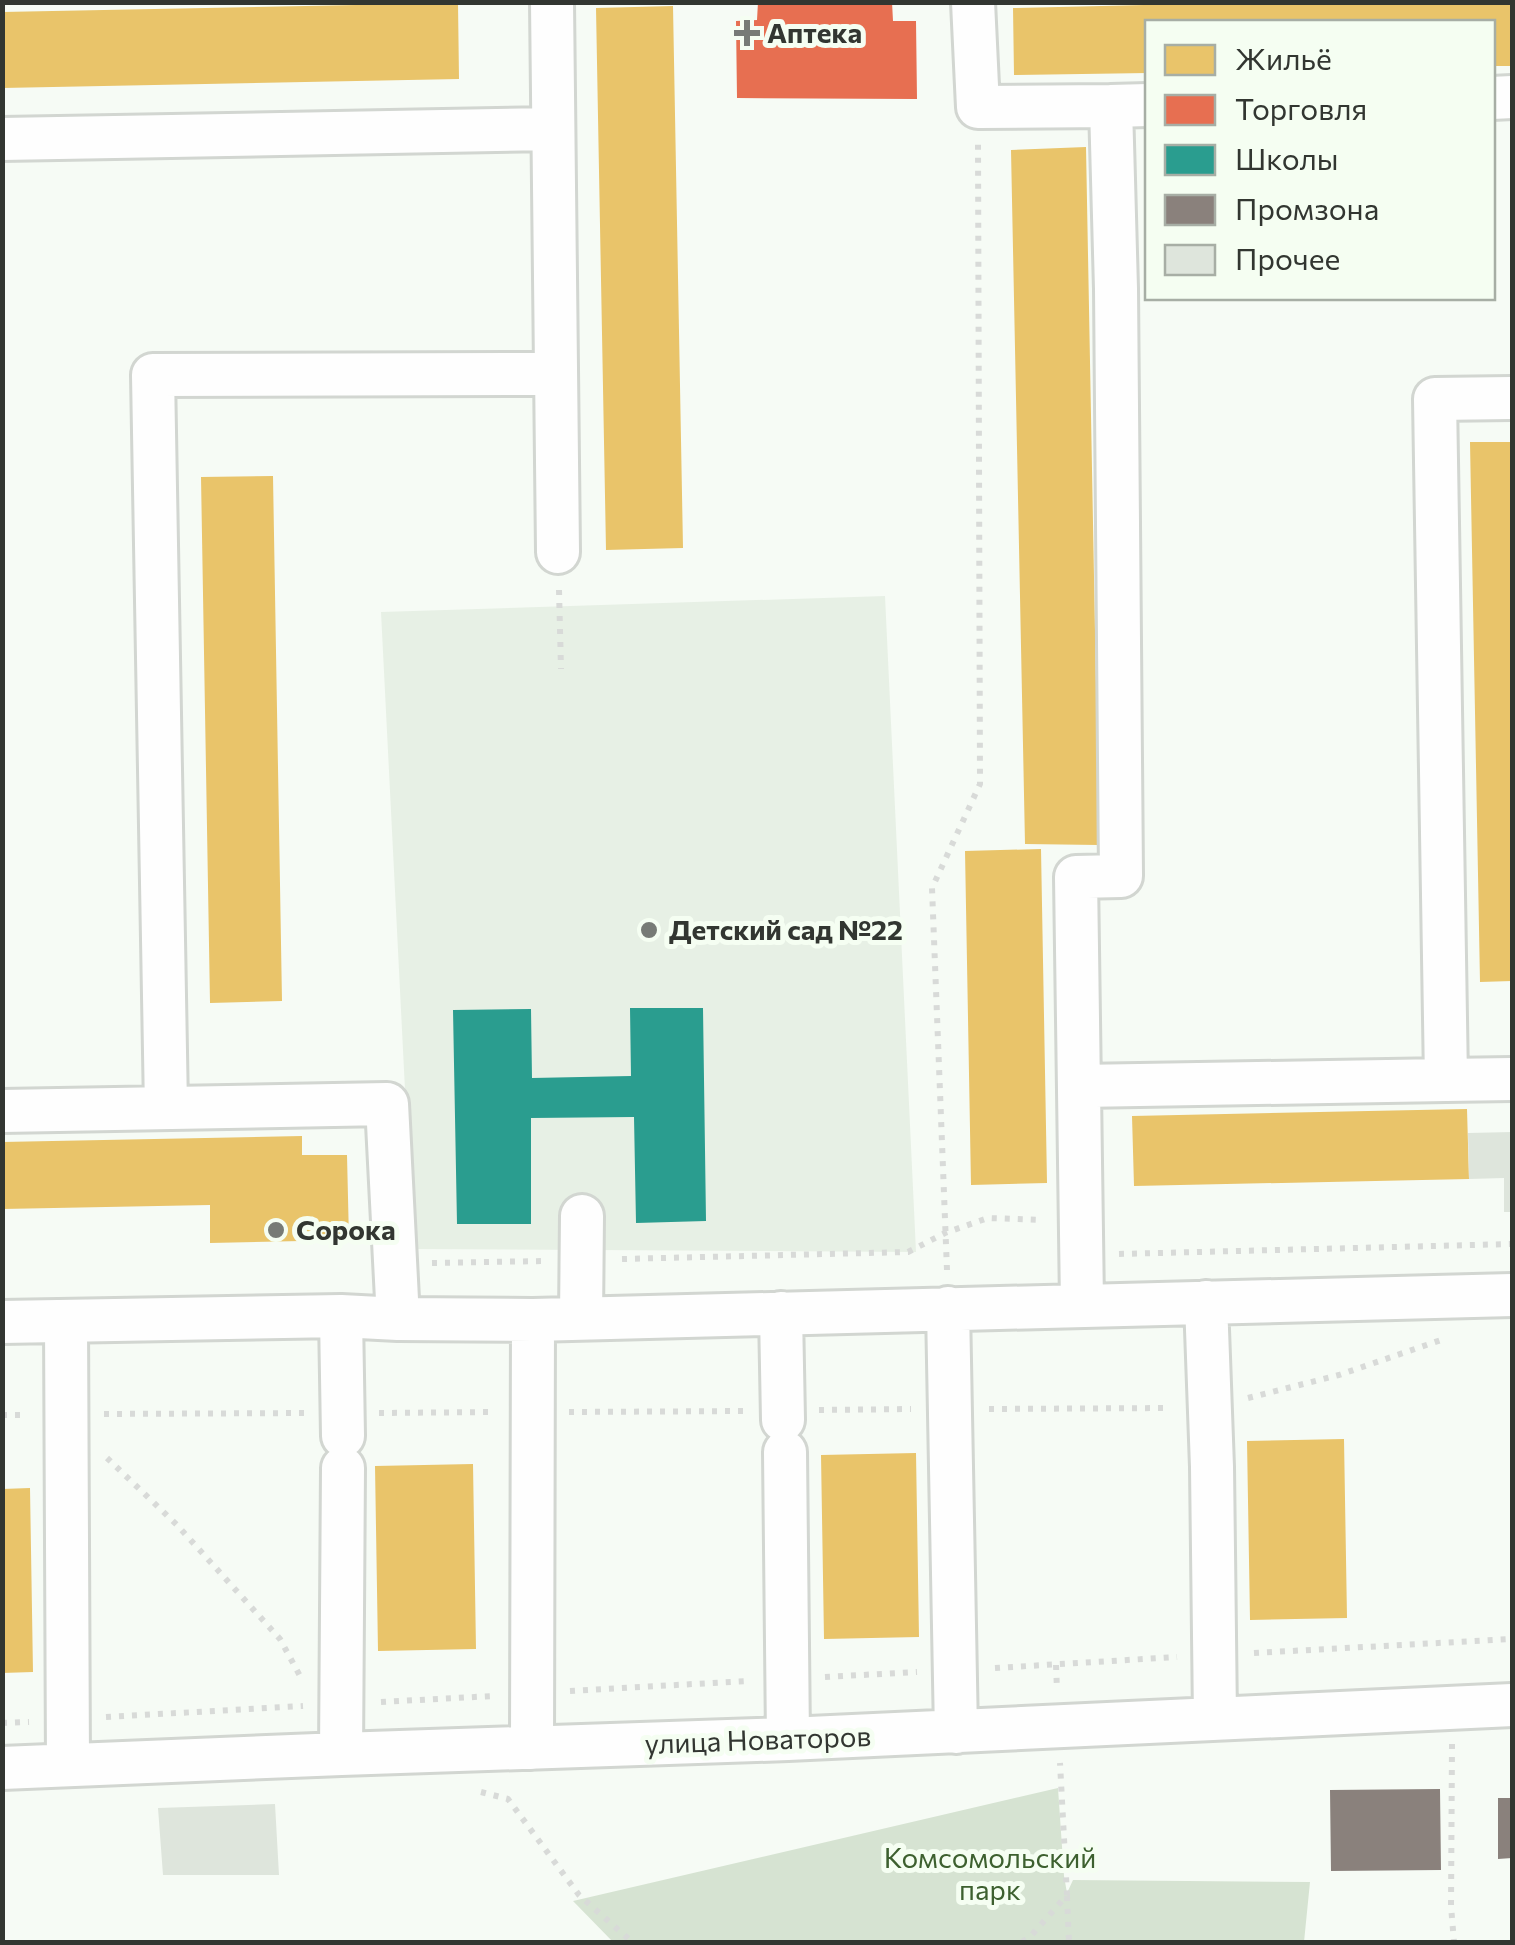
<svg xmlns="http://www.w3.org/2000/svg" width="1515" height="1945" font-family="Commissioner,sans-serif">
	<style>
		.built { fill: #e7f0e5 }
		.green { fill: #d6e3d2 }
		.homes { fill: #e9c46a }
		.shops { fill: #e76f51 }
		.schools { fill: #2a9d8f }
		.industry { fill: #8a817c }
		.building { fill: #dee5dc }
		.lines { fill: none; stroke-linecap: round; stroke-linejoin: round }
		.minor-casing { stroke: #d2d6d1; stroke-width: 48 }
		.path { stroke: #d8dad8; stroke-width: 6; stroke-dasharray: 5 8; stroke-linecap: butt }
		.minor { stroke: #fefefe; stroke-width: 42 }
		.poi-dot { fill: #777b76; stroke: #f5fef2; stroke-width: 4 }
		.labels { text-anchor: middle; stroke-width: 10; stroke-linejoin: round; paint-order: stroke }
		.poi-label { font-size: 28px; font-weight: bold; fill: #323631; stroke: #f5fef2; text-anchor: start }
		.street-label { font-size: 28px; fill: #323631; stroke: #f5fef2 }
		.park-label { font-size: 28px; fill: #3d602f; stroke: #f5fef2 }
	</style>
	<rect width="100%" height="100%" fill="#f6fbf5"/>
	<path class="built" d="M885,596l31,656 -503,-3 -32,-637z"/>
	<path class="green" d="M1058,1788l6,88 3,17 6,-13 237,2 -6,60h-691l-40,-41z"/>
	<path class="homes" d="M1274,2h238v64h-20v-44h-344v51l-134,2 -1,-67z
		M458,3l1,76 -457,9v-76z
		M673,6l10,542 -77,2 -10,-542z
		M1086,147l13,698 -74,-1 -14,-694z
		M1470,442h42v539l-32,1z
		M273,476l9,525 -72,2 -9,-526z
		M1041,849l6,334 -76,2 -6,-334z
		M1467,1109l2,70 -335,7 -2,-70z
		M302,1136v19h45l2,85 -139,3v-38l-208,4v-67z
		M1344,1439l3,179 -97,2 -3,-179z
		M916,1453l3,184 -95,2 -3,-184z
		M473,1464l3,185 -98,2 -3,-185z
		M30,1488l3,184 -31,1v-184z"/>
	<path class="shops" d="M758,2h134l1,19h23l1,78 -180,-1 -1,-77 21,-1z"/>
	<path class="schools" d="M630,1008h73l3,213 -70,2 -2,-106 -103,1v106h-74l-4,-214 78,-1 1,69 99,-2z"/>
	<path class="industry" d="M1440,1789l1,81 -110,1 -1,-81z
		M1498,1798h14v60l-14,1z"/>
	<path class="building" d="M1512,1132v80h-8v-34l-35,1 -1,-46z
		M275,1804l4,71h-116l-5,-67z"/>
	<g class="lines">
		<g class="minor-casing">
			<path id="minor" d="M552,2l6,550
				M973,2l5,105 133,-1 5,183 5,587 -45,1 6,427
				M1492,98l20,-1
				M1111,106l37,-1
				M2,139l551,-10
				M1446,1080l66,-1
				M1080,1086l366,-6 -11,-681 77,-1
				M166,1108l-13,-733 403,-1
				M2,1111l385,-7 11,215 135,1 -1,428
				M1206,1302l6,165 3,251
				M948,1308l8,424
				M781,1313l2,107
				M341,1316l2,120
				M581,1318l1,-102
				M533,1320l979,-25
				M66,1321l2,444
				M2,1322l339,-6 57,3
				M785,1452l3,287
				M341,1754l2,-286
				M2,1768l339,-14 447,-15 724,-34"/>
		</g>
		<path class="path" d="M559,590l2,79
			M1119,1254l393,-10
			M622,1259l286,-7 37,-19 43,-15 54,2
			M432,1263l113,-2
			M947,1270l-15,-382 48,-104 -2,-641
			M1248,1398l91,-23 102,-35
			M989,1409l182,-1
			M819,1410l92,-1
			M569,1412l177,-1
			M379,1413l117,-1
			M104,1414l202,-1
			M2,1415h24
			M107,1458l70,67 103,114 20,37
			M1254,1653l258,-14
			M1056,1665l1,25
			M995,1668l182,-11
			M825,1677l92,-5
			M570,1691l177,-10
			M381,1702l112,-6
			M106,1717l197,-11
			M2,1723l27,-1
			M1452,1744l-1,162 3,36
			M481,1792l27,7 71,96 53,47
			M1067,1896l2,46
			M1022,1942l8,-5 37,-42 -7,-132"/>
		<use href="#minor" class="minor"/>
	</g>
	<g class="poi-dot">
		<path d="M742 18h10v10h10v10h-10v10h-10v-10h-10v-10h10z"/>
		<circle cx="649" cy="930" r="10"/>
		<circle cx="276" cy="1230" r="10"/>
	</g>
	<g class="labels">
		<g class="poi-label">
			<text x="767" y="43">Аптека</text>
			<text x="669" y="940">Детский сад №22</text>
			<text x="296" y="1240">Сорока</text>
		</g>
		<g class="street-label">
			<text transform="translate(758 1740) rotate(-2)" y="10">улица Новаторов</text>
		</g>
		<g class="park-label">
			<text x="990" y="1868">Комсомольский<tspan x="990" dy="32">парк</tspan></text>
		</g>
	</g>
	<rect width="1515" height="1945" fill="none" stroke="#323631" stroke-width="10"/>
	<rect x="1145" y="20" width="350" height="280" fill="#f5fef2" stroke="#a7aea5" stroke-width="2.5"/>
	<rect x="1165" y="45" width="50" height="30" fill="#e9c46a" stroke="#a7aea5" stroke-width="2.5"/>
	<text x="1235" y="70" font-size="30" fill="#323631">Жильё</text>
	<rect x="1165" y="95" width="50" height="30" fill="#e76f51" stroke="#a7aea5" stroke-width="2.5"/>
	<text x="1235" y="120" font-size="30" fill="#323631">Торговля</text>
	<rect x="1165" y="145" width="50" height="30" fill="#2a9d8f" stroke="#a7aea5" stroke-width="2.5"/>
	<text x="1235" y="170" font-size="30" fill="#323631">Школы</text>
	<rect x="1165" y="195" width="50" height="30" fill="#8a817c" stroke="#a7aea5" stroke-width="2.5"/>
	<text x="1235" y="220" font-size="30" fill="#323631">Промзона</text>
	<rect x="1165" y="245" width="50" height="30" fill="#dee5dc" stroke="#a7aea5" stroke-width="2.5"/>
	<text x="1235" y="270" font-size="30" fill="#323631">Прочее</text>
</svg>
